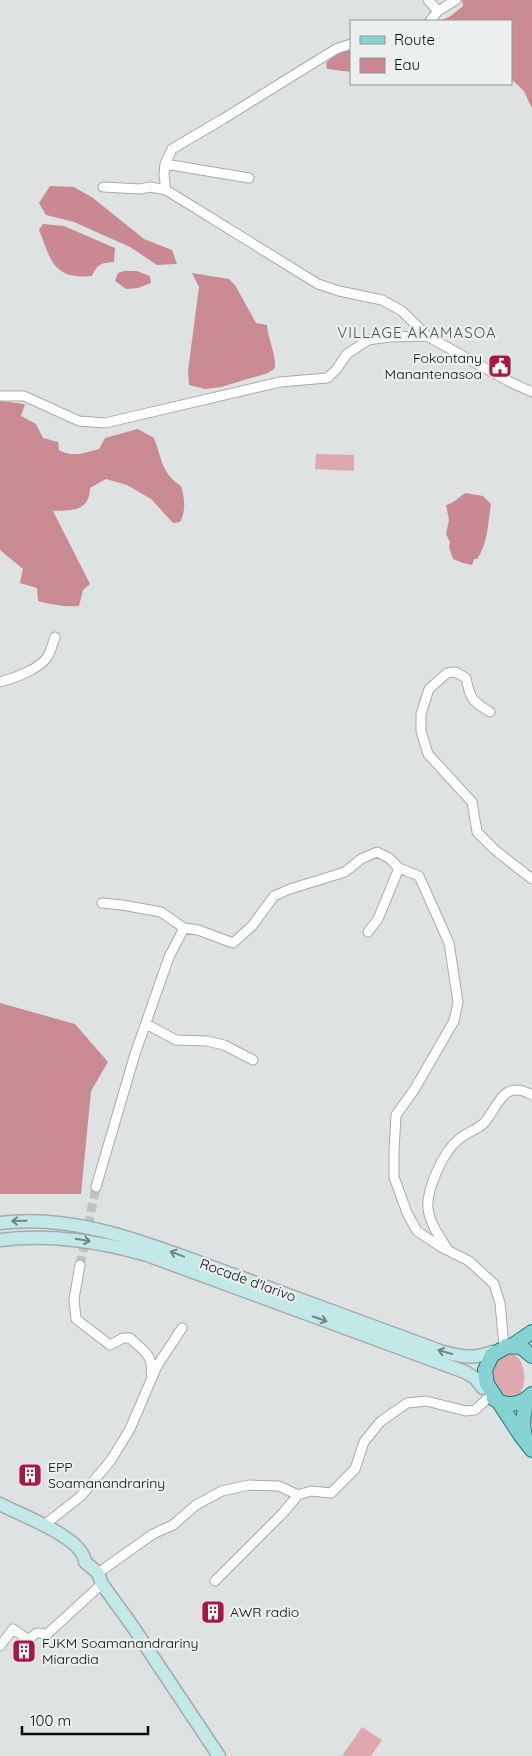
<svg xmlns="http://www.w3.org/2000/svg" width="532" height="1756" font-family="Quicksand,sans-serif">
	<style>
		.green { fill: #dfa8af }
		.forest { fill: #ca8a92 }
		.water { fill: #ca8992 }
		.lines { fill: none; stroke-linecap: round; stroke-linejoin: round }
		.street-tunnel { stroke: #bec2c2; stroke-width: 9; stroke-dasharray: 9 4.5; stroke-linecap: butt }
		.street-casing { stroke: #a7abab; stroke-width: 11 }
		.secondary-casing { stroke: #a7abab; stroke-width: 15 }
		.primary-casing { stroke: #267979; stroke-width: 16 }
		.street { stroke: #fff; stroke-width: 9 }
		.secondary { stroke: #c2e8e8; stroke-width: 12 }
		.primary { stroke: #86d1d1; stroke-width: 14 }
		.oneway { stroke: #708585 }
		.labels { text-anchor: middle; stroke-width: 4.5; stroke-linejoin: round; paint-order: stroke }
		.poi-label { font-size: 14px; fill: #0b0d0d; stroke: #ebf0ef; text-anchor: start }
		.street-label { font-size: 14px; fill: #0b0d0d; stroke: #ebf0ef }
		.neighbourhood-label { font-size: 15px; letter-spacing: 1px; fill: #505454; stroke: #ebf0ef }
	</style>
	<rect width="100%" height="100%" fill="#dee2e2"/>
	<path class="green" d="M316,454l38,1v16l-39,-2z
		M506,1353c26,-1 24,56 -3,43 -5,-2 -9,-7 -13,-10l2,-25z
		M362,1727l20,13 -11,16h-29z"/>
	<path class="forest" d="M462,0h70v109l-8,-18 -13,-12v-58h-72l10,-4 14,-11z
		M351,48v24l-24,-3 -1,-6 8,-7z
		M192,273l37,6 6,6 21,38 11,2c1,15 9,28 8,43l-7,5 -47,14 -16,2 -16,-4 -1,-14 11,-84z
		M0,401l25,3 -4,12 15,8 7,14 15,4 1,8c14,8 26,3 40,-1l6,-11 33,-9 16,9c8,20 7,35 27,48 4,14 5,24 -1,36l-7,1 -22,-24 -24,-14 -21,-6 -16,9c-1,24 -17,22 -37,23l37,73 -7,6 -4,16c-14,1 -27,-1 -41,-5l-1,-13 -17,-5 3,-14 -23,-19z
		M0,1003l75,21 33,38 -17,29 -10,103h-81z"/>
	<path class="water" d="M50,186l24,1 19,11 51,41 28,11 5,14 -20,1 -27,-18 -56,-25 -28,-7 -7,-12z
		M43,224l21,2 51,22 -1,14c-14,1 -16,2 -22,14 -39,4 -41,-16 -53,-46z
		M124,271h13l13,5 1,7 -13,5 -12,1 -11,-8 3,-8z
		M466,493l17,3 8,8c-3,18 -3,40 -14,55h-3l-2,6 -9,-2 -10,-4 -4,-12 1,-5 -4,-8 3,-14 -3,-15c9,-2 13,-9 20,-12z"/>
	<g class="lines">
		<path class="street-tunnel" d="M80,1265l16,-78"/>
		<g class="street-casing">
			<path id="street" d="M428,0l10,11
				M430,21l8,-10 18,-11
				M165,164l84,14
				M103,187l37,2 10,-2 16,3 152,94 21,7 43,9 20,11 25,25 83,46 22,10
				M166,190l-2,-15 1,-11 7,-15 51,-30 113,-70 15,-5
				M0,396h24l55,25 26,2 175,-41 47,-4 9,-8 11,-16 21,-14 21,-3 38,-1
				M0,682c15,-4 40,-13 48,-26 3,-6 5,-13 7,-19
				M490,712c-18,-11 -20,-13 -24,-34l-11,-6 -8,1 -18,16 -8,25v17l7,23 44,48 5,30 18,18 37,29
				M102,903l20,2 39,7 23,16
				M368,932l10,-13 21,-51 20,8 30,67 9,59 -4,19 -40,69 -18,25 -2,37v25l13,36 10,18 24,16 28,14 25,23 6,19 4,43
				M146,1024l30,16 31,1 17,4 29,15
				M96,1187l39,-133 34,-97 15,-29 14,2 35,13 19,-17 22,-30 16,-7 55,-17 16,-13 16,-7 12,6 10,10
				M448,1250c-8,-13 -18,-26 -20,-41 -2,-19 15,-57 30,-69 7,-7 19,-10 26,-17 14,-15 18,-45 48,-28
				M80,1265l-6,34 2,20 34,26 13,-7h7c12,12 24,17 21,35
				M43,1526l38,-30 30,-36 19,-31 27,-63 25,-38
				M98,1573l55,-39 20,-9 23,-20 26,-14 27,-6 30,1 19,9
				M215,1581l68,-68 15,-18 13,-4 20,2 24,-24 9,-27 16,-20 27,-19 19,-2 40,10 9,-1 15,-14
				M0,1646l13,-17 16,11c6,-7 8,-9 17,-5l56,-51"/>
		</g>
		<g class="secondary-casing">
			<path id="secondary" d="M0,1223c82,-10 158,25 234,52 69,25 137,51 206,76 20,5 31,9 52,1
				M0,1240c51,-6 98,1 147,15l318,117 10,6 8,10
				M0,1504c20,11 83,33 85,58l13,11 4,11 29,40 88,132"/>
		</g>
		<g class="primary-casing">
			<path id="primary" d="M532,1332l-19,13 -7,2 -14,8 -7,15 2,14 34,52 11,14
				M506,1346l15,1 11,9
				M494,1399c13,8 27,6 38,-5
				M526,1440c-5,-15 -2,-27 1,-42"/>
		</g>
		<use href="#street" class="street"/>
		<use href="#secondary" class="secondary"/>
		<use href="#primary" class="primary"/>
	</g>
	<defs><path id="oneway-shaft" d="M-6 0H5M1.5-3L5.5 0L1.5 3" fill="none" stroke-width="1.6" stroke-linecap="round" stroke-linejoin="round" transform="scale(1.25)"/></defs>
	<g class="oneway">
		<use href="#oneway-shaft" transform="translate(19 1221) rotate(179)"/>
		<use href="#oneway-shaft" transform="translate(83 1240) rotate(9)"/>
		<use href="#oneway-shaft" transform="translate(177 1254) rotate(-159)"/>
		<use href="#oneway-shaft" transform="translate(320 1319) rotate(19)"/>
		<use href="#oneway-shaft" transform="translate(445 1352) rotate(-164)"/>
	</g>
	<defs>
		<g id="civic-square" transform="scale(1.25)"><rect x="-9" y="-9" width="18" height="18" rx="4" fill="#ab1745" stroke="#ebf0ef"/><path d="M-.6-6.5H3V-4.5H.6V-3L4-1V1h2V6H-6V1h2V-1L-.6-3ZM-1.2 2.5V6h2.4V2.5Z" fill="#fff"/></g>
		<g id="building-square" transform="scale(1.25)"><rect x="-9" y="-9" width="18" height="18" rx="4" fill="#ab1745" stroke="#ebf0ef"/><path d="M-4-6H4V6H1V3H-1V6H-4ZM-2.5-4.3h1.7v1.8h-1.7ZM.8-4.3h1.7v1.8H.8ZM-2.5-1h1.7V.8h-1.7ZM.8-1h1.7V.8H.8Z" fill="#fff"/></g>
	</defs>
	<g fill-rule="evenodd">
		<use href="#civic-square" x="500" y="366"/>
		<use href="#building-square" x="30" y="1475"/>
		<use href="#building-square" x="213" y="1612"/>
		<use href="#building-square" x="24" y="1651"/>
	</g>
	<g class="labels">
		<g class="poi-label">
			<text x="482" y="363" text-anchor="end">Fokontany<tspan x="482" dy="16">Manantenasoa</tspan></text>
			<text x="48" y="1472">EPP<tspan x="48" dy="16">Soamanandrariny</tspan></text>
			<text x="230" y="1617">AWR radio</text>
			<text x="42" y="1648">FJKM Soamanandrariny<tspan x="42" dy="16">Miaradia</tspan></text>
		</g>
		<g class="street-label">
			<text transform="translate(248 1280) rotate(20)" y="5">Rocade d'Iarivo</text>
		</g>
		<g class="neighbourhood-label">
			<text x="417" y="338">VILLAGE AKAMASOA</text>
		</g>
	</g>
	<rect x="350" y="20" width="162" height="65" fill="#ebf0ef" stroke="#919595"/>
	<rect x="360" y="36" width="25" height="8" fill="#86d1d1" stroke="#919595"/>
	<text x="394" y="45" font-size="15" fill="#0b0d0d">Route</text>
	<rect x="360" y="58" width="25" height="15" fill="#ca8992" stroke="#919595"/>
	<text x="394" y="70" font-size="15" fill="#0b0d0d">Eau</text>
	<path d="M22 1726v8h126v-8" fill="none" stroke="#0b0d0d" stroke-width="2.5"/>
	<text x="30" y="1726" font-size="15" fill="#0b0d0d" stroke="#ebf0ef" stroke-width="4" paint-order="stroke">100 m</text>
</svg>
